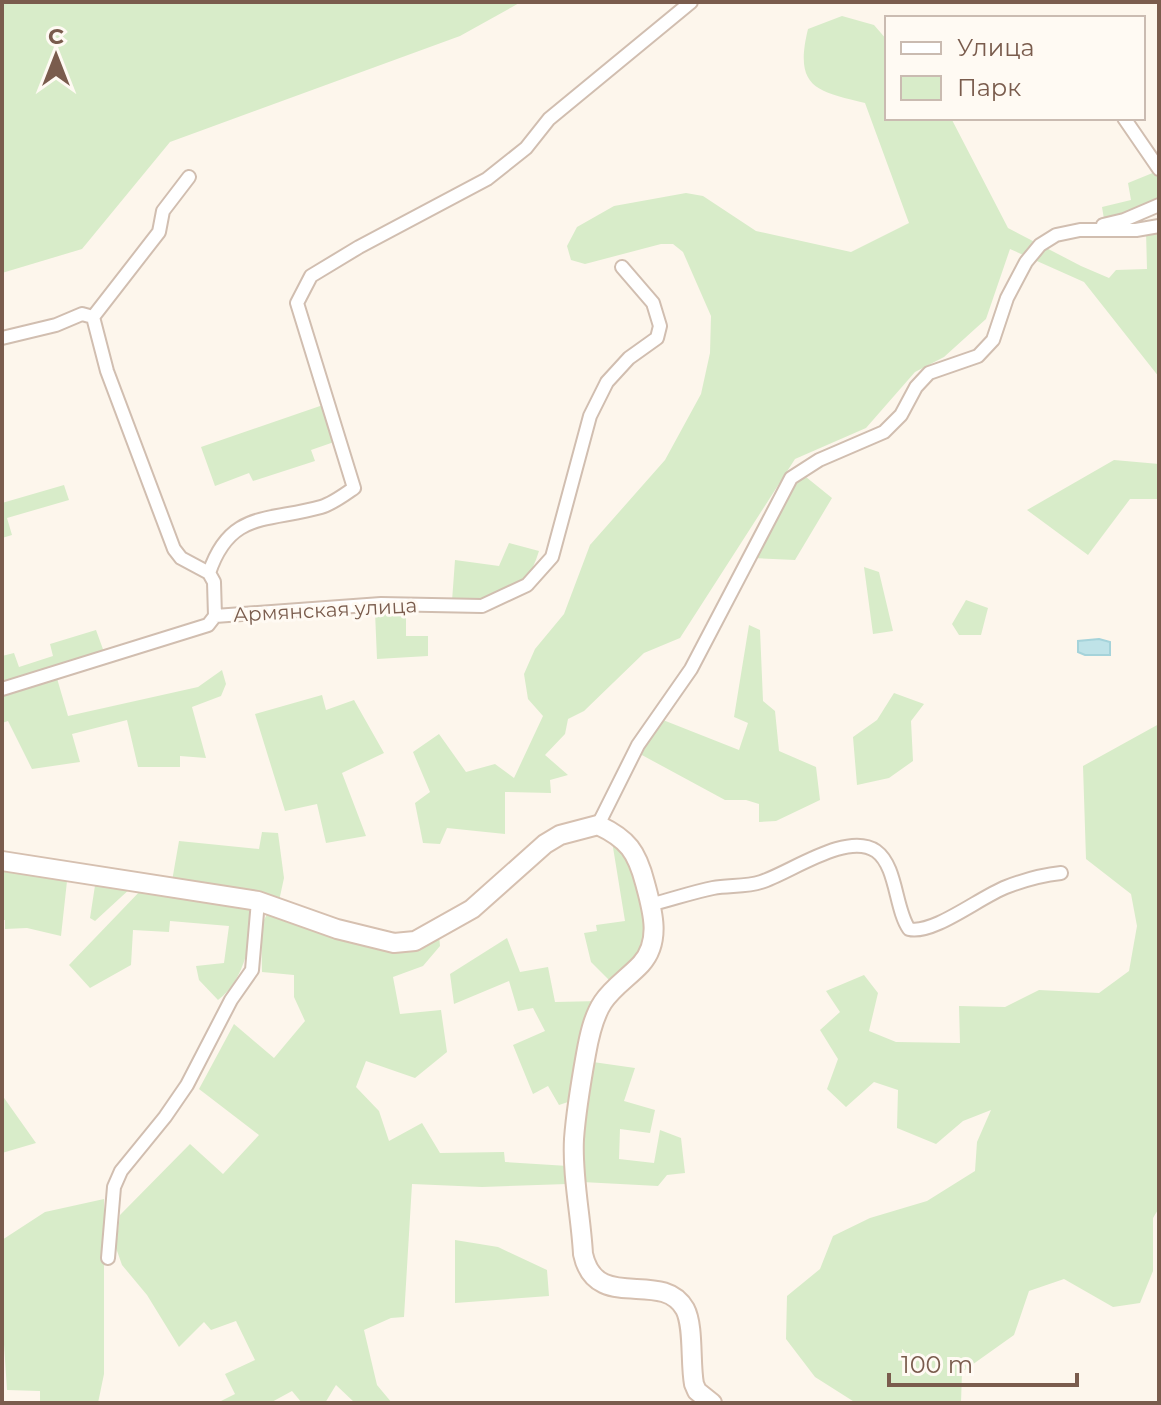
<svg xmlns="http://www.w3.org/2000/svg" width="1161" height="1405" font-family="Montserrat,sans-serif">
	<style>
		.green { fill: #d8ecc9 }
		.water { fill: #bfe3e8; stroke: #a5d3da; stroke-width: 2 }
		.lines { fill: none; stroke-linecap: round; stroke-linejoin: round }
		.street-casing { stroke: #d1beb0; stroke-width: 16 }
		.secondary-casing { stroke: #d6c0b0; stroke-width: 22 }
		.street { stroke: #fff; stroke-width: 12 }
		.secondary { stroke: #fff; stroke-width: 18 }
		.labels { text-anchor: middle; stroke-width: 6; stroke-linejoin: round; paint-order: stroke }
		.street-label { font-size: 20px; fill: #7a5c4d; stroke: #fffaf3 }
	</style>
	<rect width="100%" height="100%" fill="#fdf6ec"/>
	<path class="green" d="M2,2h519l-61,34 -290,106 -88,107 -80,24z
		M842,16l32,9 13,15v78h64l57,110 73,38 28,12 7,-8 31,-1 -1,-38 13,-3v149l-75,-95 -74,-33 -24,70 -42,38 -29,15 -49,56 -71,31 -115,179 -36,15 -60,58 -16,8 -3,15 -20,21 23,20 -18,5 1,13 -46,-1v42l-58,-6 -7,16 -17,-1 -8,-40 15,-11 -17,-40 26,-18 27,38 29,-8 19,14 29,-62 -15,-17 -4,-25 11,-25 29,-35 26,-69 75,-85 36,-66 9,-41 1,-37 -28,-64 -10,-8h-12l-76,20 -14,-4 -4,-14 10,-19 37,-21 72,-13 17,3 53,35 95,21 58,-29 -44,-120c-50,-12 -71,-16 -57,-74z
		M1155,172l4,6v22l-31,14 -24,5 -2,-12 29,-7 -3,-17z
		M323,405l11,37 -23,8 4,11 -62,20 -4,-8 -34,13 -14,-39z
		M1114,460l45,4v35h-29l-42,56 -61,-45z
		M806,477l26,21 -37,62 -42,-2 42,-75z
		M64,485l5,15 -62,18 5,17 -10,3v-35z
		M509,543l30,8c-14,47 -43,50 -87,50l3,-41 44,6z
		M864,567l15,5 14,59 -20,3z
		M966,600l22,8 -7,27h-22l-7,-11z
		M406,611v25h22v20l-51,3 -2,-47z
		M749,625l11,5 3,71 12,10 4,40 37,16 4,33 -44,21 -17,1v-18l-13,-4h-21l-85,-46 23,-34 76,30 9,-27 -14,-6z
		M96,630l8,22 -102,32v-28l12,-3 5,14 34,-11 -3,-12z
		M222,670l4,14 -5,12 -29,11 14,51 -26,-2v11h-42l-11,-47 -55,14 8,28 -48,7 -24,-48 -6,2v-30l54,-18 12,41 130,-29z
		M894,693l30,11 -13,17 2,40 -24,17 -32,7 -4,-48 24,-17z
		M322,695l4,15 28,-10 30,53 -42,20 24,63 -40,7 -9,-39 -32,7 -30,-97z
		M1159,724v484l-6,10v53l-13,32 -27,4 -49,-28 -35,12 -15,44 -52,37 -1,31h-105l-41,-26 -29,-38 1,-43 33,-27 13,-33 37,-18 57,-17 48,-30 2,-29 14,-32 -28,11 -27,23 -39,-16 1,-38 -24,-8 -28,25 -19,-18 11,-30 -18,-29 20,-18 -14,-21 38,-16 14,18 -9,38 27,11 64,1 -1,-37 46,1 34,-17 60,3 30,-22 8,-45 -6,-32 -45,-35 -3,-93z
		M262,832l16,1 6,45 -5,23 -107,-20 7,-40 80,8z
		M611,835l18,19 12,37 7,53 -35,40 -22,-22 -7,-29 13,-2 -1,-6 29,-4z
		M2,870l65,11 -6,55 -34,-8 -22,1v-9h-3z
		M96,879l36,8 -37,34 -5,-3z
		M144,887l111,18c-5,34 -8,73 -37,95l-19,-20 -3,-14 28,-3 5,-37 -59,-5 -1,11 -36,-2 -2,35 -41,23 -21,-23z
		M268,912l71,28 55,11 45,-16 1,11 -17,20 -30,11 7,37 41,-4 6,42 -32,26 -49,-17 -10,26 23,24 10,30 33,-18 18,30 64,-1 1,10 63,4 -1,18 -85,3 -70,-3 -8,133 -13,1 -27,12 13,55 15,18h-37l-19,-18 -11,18h-23l-10,-12 -22,12h-53l18,-9 -10,-20 30,-14 -19,-39 -25,9 -7,-8 -25,25 -32,-52 -25,-30 -6,-17 4,-33 70,-71 33,30 36,-39 -60,-46 35,-65 40,34 31,-37 -11,-24v-22l-32,-3 -1,-46z
		M507,938l13,34 28,-5 7,35 45,-1 -26,99 -15,5 -11,-19 -15,8 -20,-49 32,-14 -12,-23 -15,3 -9,-30 -55,23 -4,-30z
		M593,1062l42,6 -11,33 31,9 -5,23 -30,-4 -1,30 35,4 6,-33 21,8 4,35 -18,2 -9,11 -76,-4v-41z
		M2,1095l34,48 -34,10z
		M104,1199v175l-6,29h-58v-12l-33,-1 -5,-76v-74l43,-28z
		M455,1240l43,7 49,23 2,26 -94,7z"/>
	<path class="water" d="M1099,639l11,3v13h-25l-7,-3v-11z"/>
	<g class="lines">
		<g class="street-casing">
			<path id="street" d="M1124,118l35,51
				M1103,225l21,-5 35,-15
				M93,317l14,54 67,178 7,9 28,15
				M93,317l66,-85 4,-21 26,-34
				M2,338l54,-13 26,-11 11,3
				M215,616l-1,-34 -5,-9c21,-63 59,-51 112,-66 11,-3 23,-12 33,-19l-57,-185 14,-27 48,-29 128,-68 39,-31 23,-29 142,-117
				M2,689l206,-64 7,-9 166,-12 101,2 45,-21 25,-28 38,-141 17,-34 22,-24 28,-20 3,-12 -7,-23 -31,-36
				M598,825l40,-80 53,-76 100,-191 28,-18 65,-28 17,-17 15,-28 13,-14 49,-17 15,-16 14,-42 19,-36 14,-17 16,-10 24,-5h56l23,-4
				M653,904c20,-5 40,-12 60,-16 15,-3 33,-1 48,-6 29,-9 86,-51 115,-31 21,15 19,58 33,78 24,6 71,-32 97,-42 18,-7 36,-12 55,-14
				M108,1258l6,-71 7,-16 44,-54 22,-32 44,-85 21,-30 6,-69"/>
		</g>
		<g class="secondary-casing">
			<path id="secondary" d="M2,861l256,40 79,28 57,14 21,-2 57,-32 73,-65 15,-9 38,-10c30,14 39,27 47,58 7,26 17,58 -4,81 -12,13 -28,23 -38,38 -10,15 -14,35 -17,52 -5,28 -10,57 -12,85 -2,38 7,77 9,115 13,60 79,14 102,55 9,17 5,54 9,75l3,7 15,12"/>
		</g>
		<use href="#street" class="street"/>
		<use href="#secondary" class="secondary"/>
	</g>
	<g class="labels">
		<g class="street-label">
			<text transform="translate(325 610) rotate(-3)" y="7">Армянская улица</text>
		</g>
	</g>
	<rect width="1161" height="1405" fill="none" stroke="#7a5c4d" stroke-width="8"/>
	<rect x="885" y="16" width="260" height="104" fill="#fffaf3" stroke="#cabbb1" stroke-width="2"/>
	<rect x="901" y="42" width="40" height="12" fill="#ffffff" stroke="#cabbb1" stroke-width="2"/>
	<text x="957" y="56" font-size="24" fill="#7a5c4d">Улица</text>
	<rect x="901" y="76" width="40" height="24" fill="#d8ecc9" stroke="#cabbb1" stroke-width="2"/>
	<text x="957" y="96" font-size="24" fill="#7a5c4d">Парк</text>
	<g transform="translate(56 56)" stroke="#fffaf3" stroke-width="6" paint-order="stroke">
	<path d="M0-6L14 30L0 20L-14 30Z" fill="#7a5c4d"/>
	<text y="-12" font-size="22" font-weight="bold" text-anchor="middle" fill="#7a5c4d">С</text>
	</g>
	<path d="M889 1373v12h188v-12" fill="none" stroke="#7a5c4d" stroke-width="4"/>
	<text x="901" y="1373" font-size="24" fill="#7a5c4d" stroke="#fffaf3" stroke-width="6" paint-order="stroke">100 m</text>
</svg>
